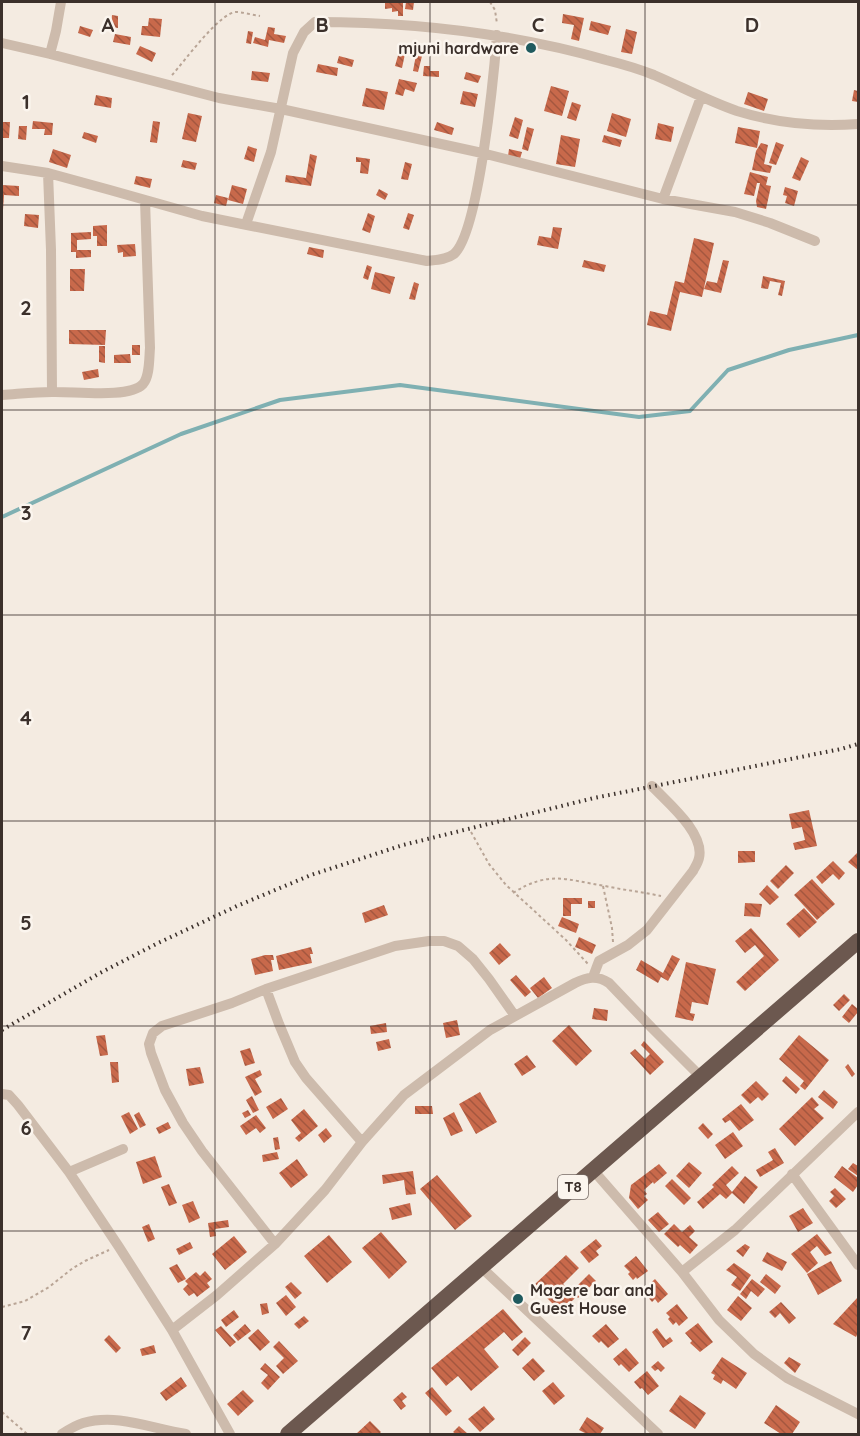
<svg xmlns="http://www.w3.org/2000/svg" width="860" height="1436" font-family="Quicksand,sans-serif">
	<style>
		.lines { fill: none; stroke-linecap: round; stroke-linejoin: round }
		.stream { stroke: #7fb0b2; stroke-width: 4 }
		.building { fill: url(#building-back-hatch) }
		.path { stroke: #b9a596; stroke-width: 2; stroke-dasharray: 3 3; stroke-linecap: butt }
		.minor { stroke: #cdbbac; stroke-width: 10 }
		.trunk { stroke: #6c584f; stroke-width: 16 }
		.rail { stroke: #3b302b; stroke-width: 4; stroke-dasharray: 1.5 4.5; stroke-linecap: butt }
		.grid { fill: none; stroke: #3b302b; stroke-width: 1.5; stroke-opacity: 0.55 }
		.poi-dot { fill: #1f5a5e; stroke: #fbf5ee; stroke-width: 2 }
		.labels { text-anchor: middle; stroke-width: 5; stroke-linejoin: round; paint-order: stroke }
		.shield { fill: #fbf5ee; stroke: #756b66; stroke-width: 1.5 }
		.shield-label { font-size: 15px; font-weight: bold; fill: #3b302b }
		.poi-label { font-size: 16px; font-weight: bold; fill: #3b302b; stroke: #fbf5ee; text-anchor: end }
		.grid-label { font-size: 20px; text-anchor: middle; font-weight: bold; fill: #3b302b; stroke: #fbf5ee; stroke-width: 5; stroke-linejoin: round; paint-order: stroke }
	</style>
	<defs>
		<pattern id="building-back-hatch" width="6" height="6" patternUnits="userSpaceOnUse" patternTransform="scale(1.5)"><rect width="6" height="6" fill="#c8694b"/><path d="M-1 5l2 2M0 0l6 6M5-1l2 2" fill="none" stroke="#a4573f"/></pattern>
	</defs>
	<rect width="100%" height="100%" fill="#f4ebe1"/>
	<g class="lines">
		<path class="stream" d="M2,517l179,-83 99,-34 120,-15 239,32 51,-6 38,-41 61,-20 69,-15"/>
	</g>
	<path class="building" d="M385,2h18v14h-5v-5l-6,1v-4l-7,1z
		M406,2h8l-1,8 -8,-1z
		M563,14l21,4 -5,23 -8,-2 3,-14 -12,-2z
		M112,15l6,1v12l-7,-1z
		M149,18l13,1 -2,18 -19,-2 1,-9h6z
		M591,21l20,5 -3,9 -19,-5z
		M80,26l13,4 -3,7 -12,-4z
		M268,27l7,1 -1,6 12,2 -2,7 -15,-3 -1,7 -15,-4 2,-6 10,3z
		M626,29l11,3 -5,22 -11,-2z
		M248,31l5,1 -2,12 -5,-1z
		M115,34l16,3 -1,8 -17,-3z
		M140,46l16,7 -4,9 -16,-8z
		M399,52l6,2 -3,14 -7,-2z
		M416,55l6,1 -4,16 -5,-1z
		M339,56l15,4 -2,7 -15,-4z
		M318,64l20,4 -1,8 -21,-4z
		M424,66h6v5h9v6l-16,-1z
		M252,71l18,2 -2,9 -17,-2z
		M466,72l15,4 -3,7 -14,-4z
		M399,79l18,4 -3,9 -9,-3 -2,7 -8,-2z
		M551,86l18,5 -7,25 -18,-5z
		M366,88l22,4 -4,18 -22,-4z
		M854,90l4,1v11l-6,-1z
		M463,91l15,3 -3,13 -15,-3z
		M748,92l20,7 -4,12 -20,-7z
		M96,95l16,3 -1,10 -17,-3z
		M572,102l9,3 -5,16 -9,-3z
		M188,113l14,3 -6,26 -14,-3z
		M612,113l19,6 -5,18 -19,-6z
		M515,117l8,3 -5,19 -9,-3z
		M33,121l20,2 -1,12h-8l1,-6h-13z
		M153,121l7,1 -3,21 -7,-1z
		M3,122h7l-1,16h-6z
		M437,122l17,6 -2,7 -18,-5z
		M658,123l16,4 -3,15 -16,-3z
		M19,126h8l-1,14 -8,-1z
		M527,127l7,2 -6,22 -6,-2z
		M738,127l22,4 -3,17 -22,-5z
		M84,132l14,4 -2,7 -14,-5z
		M561,135l19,4 -5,28 -19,-3z
		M604,135l18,5 -2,7 -18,-5z
		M776,142l8,3 -8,20 -7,-2z
		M761,143l7,2 -4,19 8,2 -2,7 -18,-3 4,-19z
		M248,146l9,3 -3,13 -10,-3z
		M53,149l18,6 -4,13 -18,-6z
		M509,149l13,3 -2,7 -12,-3z
		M310,154l7,2 -6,30 -26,-4 1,-7 20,3z
		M356,157l14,2 -2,15 -8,-1 1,-11h-5z
		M801,157l8,4 -9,20 -8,-3z
		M183,160l14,3 -2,7 -14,-3z
		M405,162l7,2 -4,16 -7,-1z
		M750,172l18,5 -2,8 5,1 -5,23 -9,-2 -1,-6 4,-18h-3l-3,13 -10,-2z
		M136,176l16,3 -2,9 -16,-4z
		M2,185l17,1v10l-15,-1 -1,15h-1z
		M232,185l15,4 -4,15 -15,-4z
		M785,187l13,4 -4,15 -9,-3 2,-7 -4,-1z
		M379,189l9,5 -3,6 -9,-5z
		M216,195l12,3 -2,8 -12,-3z
		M368,213l7,3 -5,17 -8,-3z
		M408,213l6,2 -5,15 -6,-2z
		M25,214l14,1 -1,13 -14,-2z
		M107,225v21h-10v-10h-4v-10z
		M553,227l9,1 -4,21 -21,-4 2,-9 12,2z
		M91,232v7l-14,1v10h14v7l-15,1v-6h-5v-19z
		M694,238l20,5 -12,54 -22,-5 -9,39 -24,-6 3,-14 17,4 8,-34 9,2z
		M135,244l1,12 -13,1v-5l-5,1 -1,-8z
		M309,247l15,3 -1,8 -16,-4z
		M584,260l22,5 -2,7 -22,-5z
		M723,260l6,1 -8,32 -17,-4 3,-8 10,2z
		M367,265l5,2 -4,13 -5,-2z
		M70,269h15l-1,22h-14z
		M375,272l20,5 -5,17 -19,-5z
		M763,276l22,5 -3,15 -4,-1 3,-12 -11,-2 -2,8 -7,-1z
		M414,282l5,2 -4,16 -6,-1z
		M69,330h37l-1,15 -36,-1z
		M132,345h8v10h-8z
		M99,346h6v17l-6,-1z
		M130,354l1,9h-17v-8z
		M98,369l1,8 -15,3 -2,-8z
		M809,810l8,36 -22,4 -2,-7 12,-3 -3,-13 -10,2 -3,-15z
		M738,851h17v11l-17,1z
		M858,852v18l-10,-8z
		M833,861l12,12 -6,7 -6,-6 -11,10 -6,-7z
		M786,865l8,8 -16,16 -8,-8z
		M812,879l23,25 -18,16 -23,-25z
		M767,885l12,12 -9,8 -11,-11z
		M563,898h19v6h-11v12h-8z
		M588,901h7v7h-7z
		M745,903l17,1 -2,13 -16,-1z
		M384,905l4,10 -23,8 -3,-10z
		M804,908l13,14 -18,16 -13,-14z
		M562,917l17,7 -3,9 -18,-7z
		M751,928l28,32 -34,31 -9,-9 28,-26 -9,-11 -10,8 -10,-12z
		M579,937l17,8 -4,9 -17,-7z
		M500,943l11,12 -12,10 -10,-12z
		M311,947l2,7h-3l2,9 -33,7 -3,-14z
		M265,955h8l1,5h-3l2,11 -18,4 -4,-16z
		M672,955l8,4 -12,22 -7,-4 -3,6 -22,-13 5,-10 22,13z
		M686,962l30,7 -8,36 -16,-3 -2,11 5,1 -2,7 -18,-4z
		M516,975l15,17 -6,5 -15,-17z
		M544,977l8,11 -14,10 -8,-10z
		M844,994l6,6 -11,11 -6,-6z
		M852,1004l6,5v3l-9,11 -7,-6z
		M594,1008l14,2 -1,11 -15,-2z
		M457,1020l3,15 -14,3 -3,-15z
		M386,1023l1,9 -16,2 -1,-8z
		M569,1025l23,26 -16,15 -24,-25z
		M105,1035l3,20 -8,1 -4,-20z
		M799,1035l30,25 -24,30 -5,-4 4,-5 -25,-22z
		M389,1039l2,9 -13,3 -2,-9z
		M644,1041l20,21 -14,13 -20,-22 5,-4 10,10 5,-5 -9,-9z
		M250,1048l5,15 -10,3 -5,-15z
		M527,1055l9,12 -14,9 -8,-12z
		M110,1062h8l1,20 -7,1z
		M848,1064l7,10 -3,3 -7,-10z
		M200,1067l4,16 -15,3 -3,-17z
		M260,1070l2,5 -7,4 7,13 -7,4 -10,-19z
		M786,1076l14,13 -4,5 -14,-13z
		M756,1081l13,13 -7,7 -4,-4 -8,7 -9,-9z
		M824,1090l14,12 -5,7 -15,-12z
		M480,1092l17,30 -21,12 -17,-30z
		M252,1096l7,14 -6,3 -7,-13z
		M812,1097l7,8 -5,4 10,9 -29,28 -16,-17z
		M281,1098l7,11 -15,10 -7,-12z
		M741,1104l13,16 -15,11 -9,-11 -5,3 -3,-4z
		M415,1106h17l1,8h-18z
		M304,1109l14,17 -19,16 -4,-4 6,-5 -10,-13z
		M248,1110l3,5 -6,3 -3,-5z
		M129,1112l9,17 -8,5 -9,-18z
		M139,1112l7,13 -6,3 -6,-13z
		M454,1112l9,19 -12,5 -8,-18z
		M256,1115l10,13 -6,5 -4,-5 -10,7 -6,-9z
		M168,1122l3,6 -12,6 -3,-6z
		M703,1123l10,11 -5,5 -10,-11z
		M326,1128l6,8 -8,7 -6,-8z
		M733,1132l10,14 -18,13 -10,-14z
		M278,1137l2,12 -5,1 -2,-12z
		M775,1148l9,15 -24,14 -4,-7 17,-10 -5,-8z
		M277,1152l2,7 -16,3 -1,-7z
		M155,1156l7,21 -19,7 -7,-22z
		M297,1159l11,16 -17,13 -12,-15z
		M689,1162l13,11 -13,15 -13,-12z
		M853,1163l5,3v10l-10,-7z
		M659,1164l8,9 -13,11 -1,-2 -9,8 3,4 -3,2 4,4 -10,9 -9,-11 2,-13z
		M732,1166l7,7 -13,12 6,7 13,-16 13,11 -14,17 -12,-11 -6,6 -6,-5 -17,15 -6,-7 17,-15 -2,-2z
		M842,1166l16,12v7l-5,7 -19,-15z
		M413,1171l3,23 -10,1 -2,-15 -21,4 -1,-9z
		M437,1175l35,41 -17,14 -35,-41z
		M672,1179l19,19 -7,7 -19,-19z
		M169,1184l8,19 -8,3 -8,-19z
		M835,1188l11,11 -10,9 -7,-7 5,-5 -4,-4z
		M193,1201l7,17 -11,5 -7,-18z
		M410,1203l2,12 -20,5 -3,-12z
		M803,1208l10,15 -15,9 -9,-16z
		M658,1212l11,12 -10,8 -11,-12z
		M228,1220l1,7 -14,2 1,7 -6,1 -2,-14z
		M149,1224l6,15 -7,3 -6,-15z
		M674,1224l8,8 8,-7 5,6 -6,6 9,8 -8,9 -10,-9 -2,2 -14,-13z
		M381,1232l26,30 -18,17 -27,-31z
		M817,1234l15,19 -7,3 -8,-10 -7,6 8,11 -11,10 -16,-19z
		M329,1235l23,27 -25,21 -23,-27z
		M234,1236l13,16 -22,18 -13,-16z
		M596,1239l6,7 -6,5 3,4 -10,8 -9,-11z
		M190,1242l3,6 -14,7 -3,-6z
		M745,1244l5,3 -7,10 -7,-6z
		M767,1252l20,10 -5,9 -20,-10z
		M566,1255l13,13 -16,16 13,13 -15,15 -27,-27z
		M636,1256l12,15 -11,8 -1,-2 -3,3 -5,-6 2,-2 -6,-6z
		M831,1261l11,20 -24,14 -11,-21z
		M734,1263l17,12 -11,16 -9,-6 6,-8 -11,-7z
		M177,1264l9,15 -8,4 -9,-15z
		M205,1271l7,8 -5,4 3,4 -13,10 -3,-4 -5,3 -6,-7 5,-5 -3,-3 11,-9 4,4z
		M589,1274l7,7 -18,17 -6,-7z
		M766,1274l15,12 -6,8 -15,-12z
		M655,1279l13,15 -10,9 -3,-4 -3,3 -5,-6 1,-2 -4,-5z
		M752,1279l13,10 -7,8 -7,-6 -5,8 -6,-5z
		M291,1282l11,11 -7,6 -10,-12z
		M286,1295l10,12 -10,9 -10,-13z
		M738,1296l14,12 -11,13 -14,-11z
		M858,1297v36l-2,4 -23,-13z
		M781,1302l15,16 -7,6 -9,-11 -5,5 -6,-6z
		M267,1303l2,10 -7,2 -2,-11z
		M677,1304l11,14 -9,8 -3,-4 -3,3 -5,-6 2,-2 -4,-4z
		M503,1309l20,23 -11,9 -8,-9 -20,17 15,18 -28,24 -13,-15 -12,10 -15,-18z
		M234,1310l5,7 -13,10 -5,-7z
		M304,1316l5,5 -10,8 -5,-5z
		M698,1323l15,19 -13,10 -10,-9 2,-2 -7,-8z
		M245,1324l6,7 -13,10 -5,-6z
		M606,1324l13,15 -11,9 -7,-7 -2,2 -7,-7z
		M221,1326l15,16 -6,5 -15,-17z
		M657,1328l9,12 4,-3 3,4 -10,7 -11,-16z
		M258,1329l12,13 -10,9 -12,-13z
		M109,1335l12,13 -5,5 -12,-13z
		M525,1337l6,6 -13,13 -6,-6z
		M279,1341l19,20 -15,13 -7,-8 8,-8 -11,-11z
		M154,1345l2,8 -14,3 -2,-7z
		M626,1348l13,15 -10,9 -8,-8 -2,2 -6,-7z
		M722,1357l25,16 -11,16 -13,-9 -2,4 -8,-5 2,-4 -4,-2z
		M789,1357l12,7 -6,9 -11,-10z
		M533,1358l12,13 -11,10 -12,-13z
		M658,1361l7,7 -4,4 -3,-3 -3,2 -4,-4z
		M265,1363l15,14 -12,13 -7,-7 7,-8 -8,-6z
		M647,1371l12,15 -11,9 -6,-7 -2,1 -6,-7z
		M181,1377l6,9 -21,15 -6,-8z
		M553,1382l12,14 -11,9 -12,-14z
		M432,1387l20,24 -6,5 -21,-23z
		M243,1390l11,11 -16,15 -11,-12z
		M402,1392l5,5 -5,4 4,5 -5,4 -8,-10z
		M680,1395l26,18 -11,16 -26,-18z
		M776,1405l24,17 -8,12h-11l-17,-11z
		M484,1406l11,13 -15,13 -12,-13z
		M587,1417l17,11 -4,6h-13l-8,-4z
		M370,1421l11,11 -2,2h-23z
		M459,1426l9,8h-12l-3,-2z"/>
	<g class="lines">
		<path class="path" d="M490,2l5,8 2,14
			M172,75c12,-13 47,-62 64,-63 7,0 16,3 24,4
			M471,832l18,32 17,21 60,55 22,24
			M603,886l9,42 1,14
			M513,893c36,-23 54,-13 92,-7 19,4 37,6 56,10
			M2,1307l23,-6 24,-14 24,-19 12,-7 24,-11
			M2,1412l25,22"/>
		<path class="minor" d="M2,43l48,11 169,44 62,11 201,44 181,46 72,13 35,11 45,18
			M50,54l6,-23 5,-29
			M2,166l46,7 62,17 92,26 225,45c9,-1 19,-1 27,-7 25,-22 40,-181 43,-219
			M48,173l3,77 1,142
			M663,199l38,-102
			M246,224l25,-72 22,-99 11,-21 11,-10c98,0 196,11 291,38 16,4 33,9 48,15 28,12 54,26 83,36 39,12 81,16 121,13
			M2,395c16,-1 33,-3 50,-3 21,-1 77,7 91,-8 7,-8 6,-26 7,-36l-5,-148
			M593,977l6,-16 29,-16 19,-15 46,-59c2,-4 5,-8 6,-13 6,-25 -32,-56 -47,-72
			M266,989l13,35 16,38 11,16 56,64
			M2,1094l7,1 9,10 51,67 50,75 53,83 58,104
			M593,1170l89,102 37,48 35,34 33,24 71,36
			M69,1172l54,-23
			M792,1174l66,91
			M275,1244l-73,-93 -19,-28 -18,-33 -14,-37 -2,-9 4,-11 9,-7 70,-23 34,-14 129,-43 34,-5h15l14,5 15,13 16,20 26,37
			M481,1267l177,167
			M682,1272l53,-42 123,-118
			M172,1330l45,-35 58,-51 50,-54 37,-48 42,-47 86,-65 85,-47c12,-6 22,-8 34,0l43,45 49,49
			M62,1434c6,-4 14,-9 21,-11 35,-10 69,6 103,11"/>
		<path class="trunk" d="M288,1434l570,-493"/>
		<path class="rail" d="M2,1030l98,-57 56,-29 81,-38 74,-31 92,-30 191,-47 247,-49 17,-5"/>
	</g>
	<path class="grid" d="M215,2v1432M430,2v1432M645,2v1432M2,205h856M2,410h856M2,615h856M2,821h856M2,1026h856M2,1231h856"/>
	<g class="poi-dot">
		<circle cx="531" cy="48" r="6"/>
		<circle cx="518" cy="1299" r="6"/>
	</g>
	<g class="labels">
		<rect class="shield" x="558" y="1175" width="30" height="24" rx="4.5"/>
		<g class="shield-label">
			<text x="573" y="1192">T8</text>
		</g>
		<g class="poi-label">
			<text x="519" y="54">mjuni hardware</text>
			<text x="530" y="1296" text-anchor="start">Magere bar and<tspan x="530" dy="18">Guest House</tspan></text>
		</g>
	</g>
	<g class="grid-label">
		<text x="108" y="32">A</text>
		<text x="322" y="32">B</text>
		<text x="538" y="32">C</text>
		<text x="752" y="32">D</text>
		<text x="26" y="109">1</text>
		<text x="26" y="315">2</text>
		<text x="26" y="520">3</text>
		<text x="26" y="725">4</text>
		<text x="26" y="930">5</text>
		<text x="26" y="1135">6</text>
		<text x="26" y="1340">7</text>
	</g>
	<rect width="860" height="1436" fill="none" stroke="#3b302b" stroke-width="6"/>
</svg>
